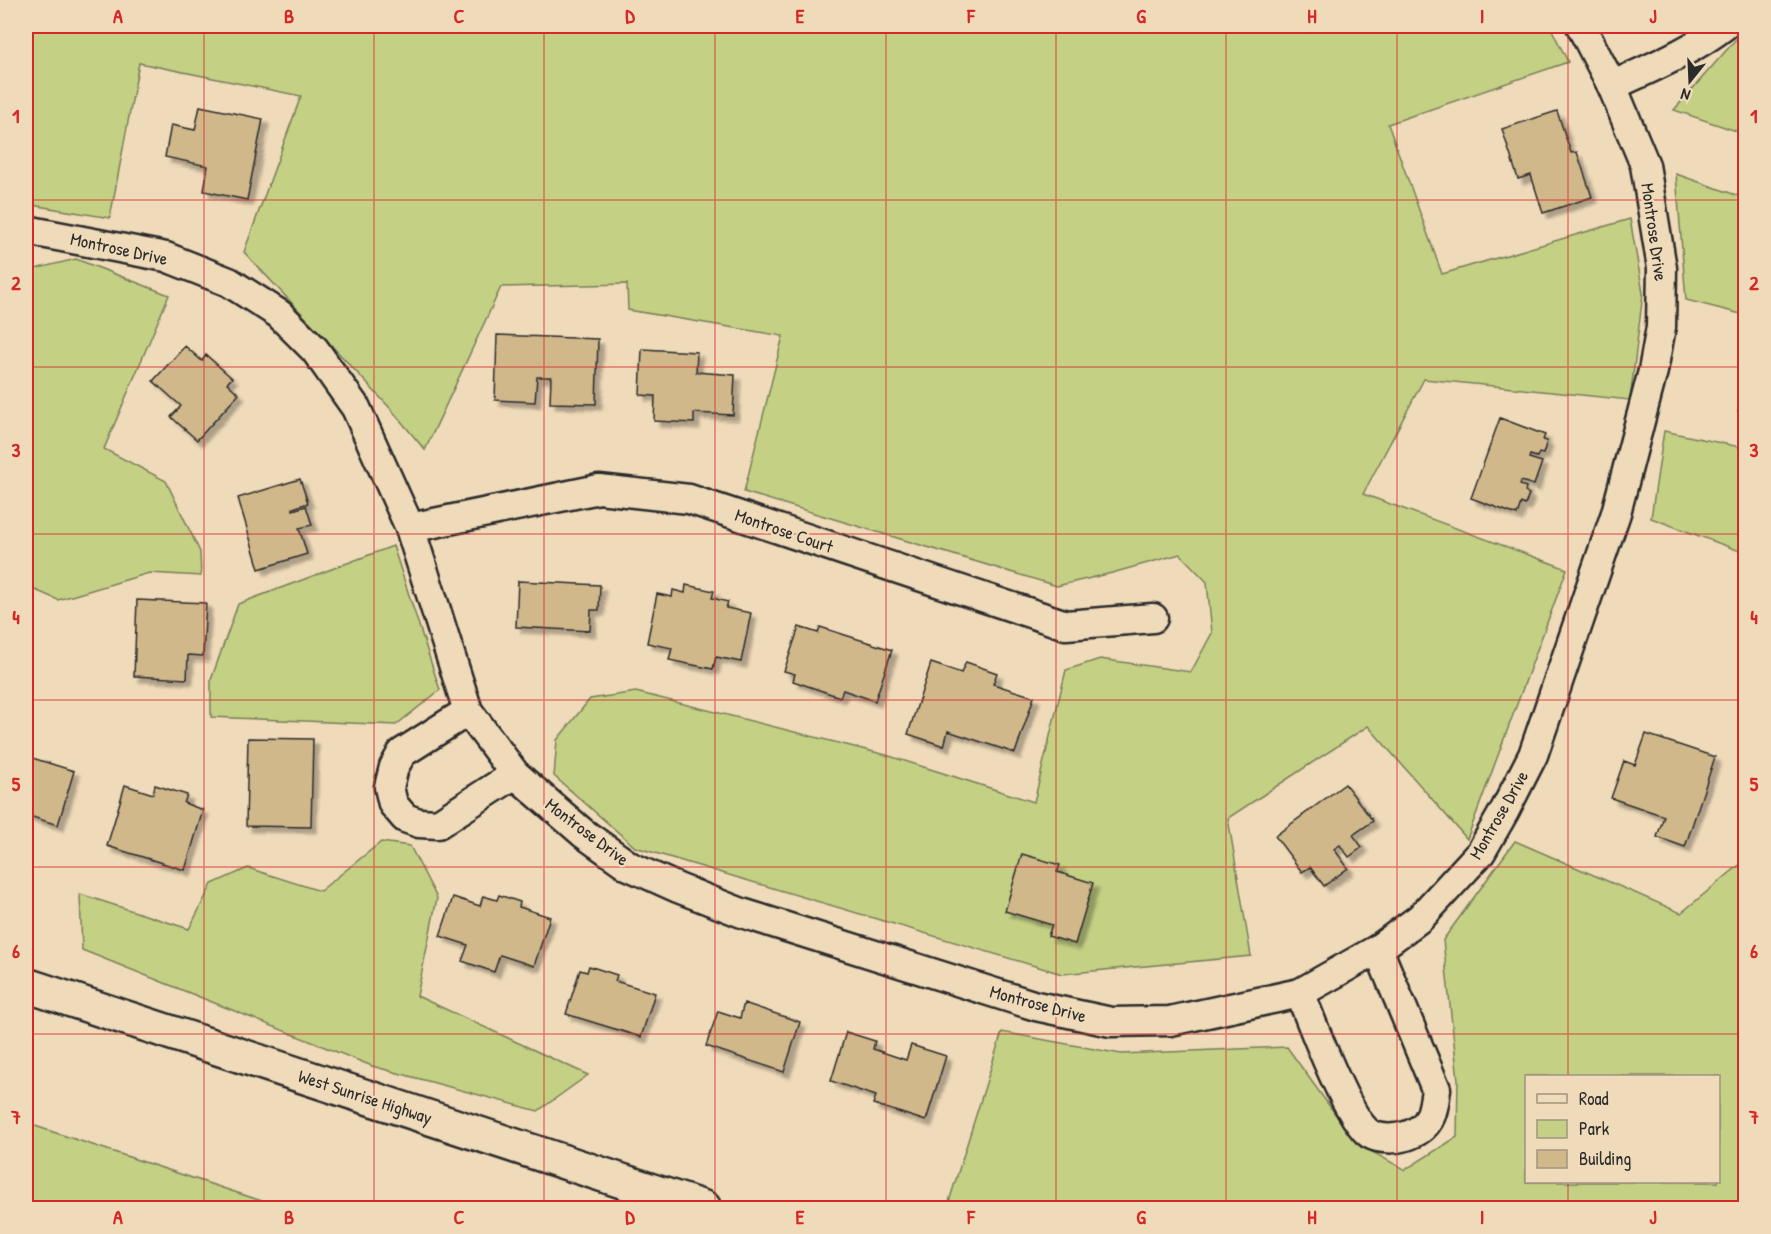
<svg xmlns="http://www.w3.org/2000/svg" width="1771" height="1234" font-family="'Patrick Hand',sans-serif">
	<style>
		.green { fill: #c4d084; stroke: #787e58; stroke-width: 1.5; fill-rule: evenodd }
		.building { fill: #d0b88b; stroke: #2b2b2b; stroke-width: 1.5; filter: url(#shadow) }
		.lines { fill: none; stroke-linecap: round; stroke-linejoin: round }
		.street-casing { stroke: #2b2b2b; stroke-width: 33 }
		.primary-casing { stroke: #2b2b2b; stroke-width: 38 }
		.street { stroke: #efdab9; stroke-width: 28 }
		.primary { stroke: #efdab9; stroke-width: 33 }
		.grid { fill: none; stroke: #d62828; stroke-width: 1.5; stroke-opacity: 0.55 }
		.labels { text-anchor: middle; stroke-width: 4.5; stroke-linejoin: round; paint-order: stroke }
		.street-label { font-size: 18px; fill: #2b2b2b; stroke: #efdab9 }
		.neatline { fill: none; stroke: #d62828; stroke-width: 2 }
		.grid-label { font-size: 20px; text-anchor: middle; font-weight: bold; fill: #d62828 }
	</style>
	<defs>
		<filter id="shadow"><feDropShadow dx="5.5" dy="5.5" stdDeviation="1.5" flood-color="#0004"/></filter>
	</defs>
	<rect width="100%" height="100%" fill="#efdab9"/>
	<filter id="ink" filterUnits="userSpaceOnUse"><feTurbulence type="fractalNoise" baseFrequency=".0167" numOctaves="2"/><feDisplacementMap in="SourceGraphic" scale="12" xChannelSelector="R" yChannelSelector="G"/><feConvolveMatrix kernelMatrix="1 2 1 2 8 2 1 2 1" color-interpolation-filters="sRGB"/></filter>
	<g filter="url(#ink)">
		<path class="green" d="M26,26h1236l48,7 1,-7h239l18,36 -180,62 54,150 188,-55 13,74 -13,107 -206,-21 -61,115 204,75 -100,270 -99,-113 -140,92 23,138 -189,18 -427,-127 -81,-71 3,-36 33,-41 46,-7 250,63 148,47 32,-132 34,-11 91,13 21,-39 -5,-51 -27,-28 -68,19 -55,13 -313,-94 39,-156 -155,-26 -1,-26 -126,3 -76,163 -35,-42 -146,-156 57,-156 -162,-33 -29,155 -84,-14z
			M1745,29v105l-71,-24z
			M1676,174l69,24v117l-59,-15z
			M76,259l93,36 -65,154 62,32 34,71 1,24 -52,-3 -91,27 -32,-14v-315z
			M1664,431l81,17v105l-94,-35z
			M393,546l47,144 -44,35 -185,-8v-37l27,-76z
			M1515,841l166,72 62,-51 2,-7v353h-798l55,-176 119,22 166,-7 69,96 49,27 52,-33 1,-57 -15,-140zM1526,1076h192v106h-192z
			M381,842l29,4 27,52 -20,98 171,79 -50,36 -166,-45 -290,-116 -2,-56 109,35 23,-45 36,-16 72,23z
			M26,1123l257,85h-257z"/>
		<path class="building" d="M200,106l63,13 -16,81 -43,-9 4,-25 -43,-9 6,-32 24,5z
			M1557,111l14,42 6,-1 15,45 -49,16 -12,-38 -13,4 -16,-50z
			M497,335l101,4 -2,65 -46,-1 1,-26h-14l-2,25 -40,-2z
			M185,346l17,15 4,-6 26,23 -5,5 12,11 -42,46 -26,-23 10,-11 -28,-25z
			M642,349l55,3 -1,20 39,3 -2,40 -39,-2v10l-40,-2 1,-25 -15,-1z
			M1746,386v27l-8,-2z
			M1500,418l45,17 -2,5 4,1 -4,13 -4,-1 -2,4 -7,-2 -1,3 13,4 -8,23 -13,-4 -1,4 6,2 -1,5 4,2 -4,11 -4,-2 -4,12 -46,-17z
			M300,479l8,24 -15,5v2l13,-4 6,19 -13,3 8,26 -48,15 -21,-71z
			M518,581l82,4 -1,25h-8l-1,21 -74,-4z
			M686,585l28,6 -2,7 16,4 -2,6 25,5 -10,49 -25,-5 -3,12 -44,-9 3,-12 -25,-5 10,-49 15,3 1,-7 12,3z
			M137,600l69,3 -3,53 -15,-1 -1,24 -53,-3z
			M799,627l19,6 2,-6 72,23 -17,51 -32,-11 -3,7 -47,-16 2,-7 -11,-3z
			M966,662l31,11 -4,11 41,13 -19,56 -67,-22 -4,15 -36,-12 23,-71 30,10z
			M1646,734l69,23 -30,90 -28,-10 7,-21 -53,-18 13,-37 11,4z
			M248,738l65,1 -2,88 -65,-1z
			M26,756l48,15 -16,54 -32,-10z
			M1345,784l28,37 -20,14 9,12 -13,10 -9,-12 -6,4 14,19 -24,18 -14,-19 -8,5 -27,-36z
			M125,785l28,9 2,-9 32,10 -3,8 19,7 -18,60 -78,-24z
			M1022,854l38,11 -3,7 36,11 -18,61 -27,-8 4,-11 -47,-14z
			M499,895l21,7 -1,5 31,10 -16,49 -34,-11 -6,17 -32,-11 6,-16 -28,-9 13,-39 27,9 3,-10 14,4z
			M589,966l28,9 -2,6 40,12 -14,44 -75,-23 14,-44 7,2z
			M744,1003l56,19 -16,50 -78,-26 12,-35 22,7z
			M846,1032l29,9 -2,8 33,11 5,-15 35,11 -20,65 -53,-17 3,-8 -45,-15z"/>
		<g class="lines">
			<g class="street-casing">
				<path id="street" d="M1612,86c38,-18 78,-34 112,-60
					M26,230l140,27 63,25 50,32 36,36 41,58 54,120 58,183 47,63 68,59 46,33 49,22 64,25 294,93 75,16 59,-1 130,-28 78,-44 42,-31 61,-66 24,-42 28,-55 83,-242 37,-142 8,-44 1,-59 -17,-103 -33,-79 -31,-60
					M410,528l189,-39 90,10 377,126 87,-7
					M468,711l-66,42 -8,14 -5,20 4,17 12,14 14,5 19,1 77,-50
					M1300,993c11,28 48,127 70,141 11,6 26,5 36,2 25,-8 27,-23 30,-47l-58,-140"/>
			</g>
			<g class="primary-casing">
				<path id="primary" d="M26,985l678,223"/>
			</g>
			<use href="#street" class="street"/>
			<use href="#primary" class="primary"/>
		</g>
	</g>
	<path class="grid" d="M204,26v1182M374,26v1182M544,26v1182M715,26v1182M886,26v1182M1056,26v1182M1226,26v1182M1397,26v1182M1568,26v1050M26,200h1720M26,367h1720M26,534h1720M26,700h1720M26,867h1720M26,1034h1720M1568,1182v26"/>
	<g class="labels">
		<g class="street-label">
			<text transform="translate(1654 232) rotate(82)" y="6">Montrose Drive</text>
			<text transform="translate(119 249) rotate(12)" y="6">Montrose Drive</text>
			<text transform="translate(784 531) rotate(19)" y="6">Montrose Court</text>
			<text transform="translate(1499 815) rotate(-60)" y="6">Montrose Drive</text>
			<text transform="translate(587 832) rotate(37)" y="6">Montrose Drive</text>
			<text transform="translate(1038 1004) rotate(15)" y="6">Montrose Drive</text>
			<text transform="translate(365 1097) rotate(18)" y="6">West Sunrise Highway</text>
		</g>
	</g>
	<rect width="1771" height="1234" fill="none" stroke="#efdab9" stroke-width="66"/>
	<rect x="1525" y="1075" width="195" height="108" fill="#efdab9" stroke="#a19480" stroke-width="1.5"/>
	<rect x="1537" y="1094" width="30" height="9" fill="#efdab9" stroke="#a19480" stroke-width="1.5"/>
	<text x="1579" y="1105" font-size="18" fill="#2b2b2b">Road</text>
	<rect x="1537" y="1120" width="30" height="18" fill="#c4d084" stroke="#a19480" stroke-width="1.5"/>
	<text x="1579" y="1135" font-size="18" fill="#2b2b2b">Park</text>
	<rect x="1537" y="1150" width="30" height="18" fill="#d0b88b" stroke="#a19480" stroke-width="1.5"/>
	<text x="1579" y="1165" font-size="18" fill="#2b2b2b">Building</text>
	<g transform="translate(1690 81) rotate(198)" stroke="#efdab9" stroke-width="4.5" paint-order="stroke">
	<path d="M0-4.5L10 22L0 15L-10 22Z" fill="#2b2b2b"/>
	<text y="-9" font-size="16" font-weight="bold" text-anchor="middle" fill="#2b2b2b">N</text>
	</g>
	<rect x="33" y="33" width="1705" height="1168" class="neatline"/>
	<g class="grid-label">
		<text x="118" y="23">A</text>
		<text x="289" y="23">B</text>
		<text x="459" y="23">C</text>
		<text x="630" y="23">D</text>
		<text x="800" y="23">E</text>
		<text x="971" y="23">F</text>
		<text x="1141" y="23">G</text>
		<text x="1312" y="23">H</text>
		<text x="1482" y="23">I</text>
		<text x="1653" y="23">J</text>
		<text x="16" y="123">1</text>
		<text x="1754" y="123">1</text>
		<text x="16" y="290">2</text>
		<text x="1754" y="290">2</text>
		<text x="16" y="457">3</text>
		<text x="1754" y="457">3</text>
		<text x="16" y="624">4</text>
		<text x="1754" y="624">4</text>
		<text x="16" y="791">5</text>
		<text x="1754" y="791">5</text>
		<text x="16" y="958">6</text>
		<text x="1754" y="958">6</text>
		<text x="16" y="1124">7</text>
		<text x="1754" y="1124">7</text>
		<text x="118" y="1224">A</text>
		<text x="289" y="1224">B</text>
		<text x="459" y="1224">C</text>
		<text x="630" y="1224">D</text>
		<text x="800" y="1224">E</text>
		<text x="971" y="1224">F</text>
		<text x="1141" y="1224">G</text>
		<text x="1312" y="1224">H</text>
		<text x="1482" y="1224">I</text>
		<text x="1653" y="1224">J</text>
	</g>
</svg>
